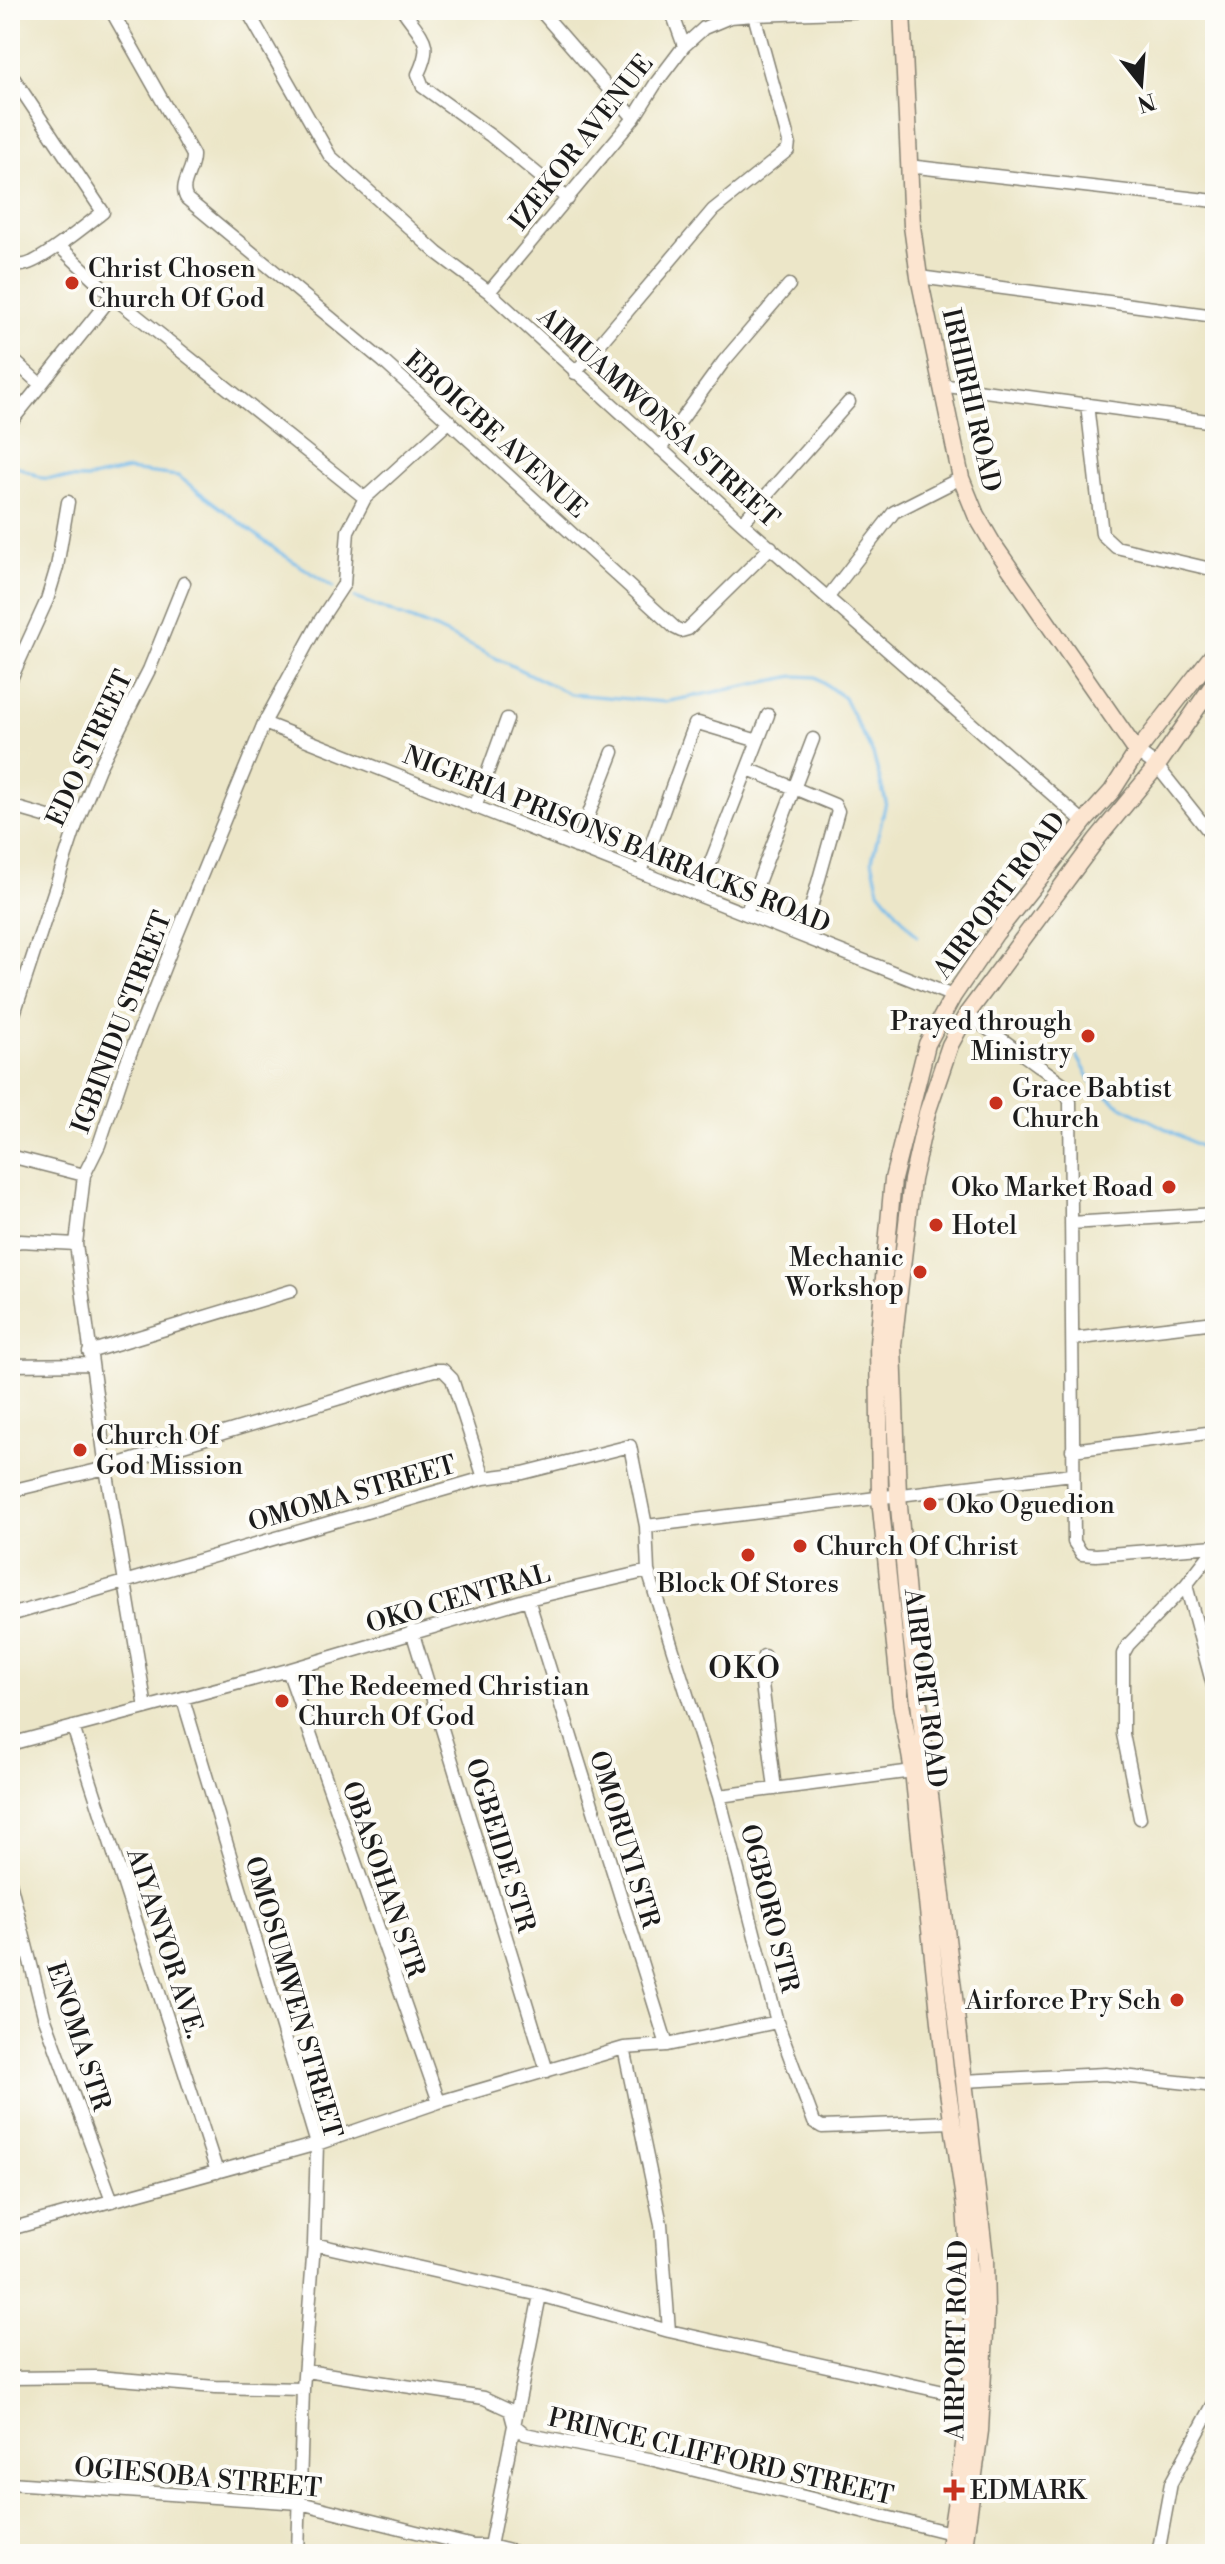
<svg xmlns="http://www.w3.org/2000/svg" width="1225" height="2564" font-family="'Libre Bodoni',serif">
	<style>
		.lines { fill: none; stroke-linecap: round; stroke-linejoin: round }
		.stream { stroke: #74bbeb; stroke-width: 3 }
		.street-casing { stroke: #848172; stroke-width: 15 }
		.secondary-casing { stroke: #848172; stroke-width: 19 }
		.street { stroke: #fff; stroke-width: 12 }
		.secondary { stroke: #fce5d0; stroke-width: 16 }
		.poi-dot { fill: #c8321e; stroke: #fdfcf7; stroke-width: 3 }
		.labels { text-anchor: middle; stroke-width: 8; stroke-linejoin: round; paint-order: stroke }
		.street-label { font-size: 26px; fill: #1c1c1c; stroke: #fdfcf7 }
		.poi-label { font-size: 26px; fill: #1c1c1c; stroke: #fdfcf7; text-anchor: start }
		.quarter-label { font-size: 30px; letter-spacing: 2px; fill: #1c1c1c; stroke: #fdfcf7 }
	</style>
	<rect width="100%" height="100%" fill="#fdfcf7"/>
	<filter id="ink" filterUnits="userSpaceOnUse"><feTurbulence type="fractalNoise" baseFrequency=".0125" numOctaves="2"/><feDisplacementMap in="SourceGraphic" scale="16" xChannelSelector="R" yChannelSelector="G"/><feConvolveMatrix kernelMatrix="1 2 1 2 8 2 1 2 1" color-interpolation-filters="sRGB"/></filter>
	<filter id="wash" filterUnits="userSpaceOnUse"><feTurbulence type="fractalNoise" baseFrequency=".006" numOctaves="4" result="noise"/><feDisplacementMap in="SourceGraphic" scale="32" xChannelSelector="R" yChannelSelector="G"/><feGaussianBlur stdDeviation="1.8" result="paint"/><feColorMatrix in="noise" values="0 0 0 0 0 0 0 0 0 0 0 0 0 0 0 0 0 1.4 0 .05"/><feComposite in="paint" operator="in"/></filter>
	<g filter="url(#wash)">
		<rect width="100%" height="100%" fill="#ece6c8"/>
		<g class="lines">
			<path class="stream" d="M10,463l32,15 45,1 41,-9 50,6 101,76 54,35
				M355,598l81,31 134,65 95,8 130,-26 21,1 28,21 29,56 13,48 -14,58 7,30 38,46
				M1077,1056l15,26 24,21 99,51"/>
		</g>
	</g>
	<g filter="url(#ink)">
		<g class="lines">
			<g class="street-casing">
				<path id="street" d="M111,10l82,145c1,16 -15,30 -6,44l197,163 291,266 6,3 7,-2 83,-82
					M247,10l83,146 107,97 52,39 253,231 342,299
					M403,10c19,28 31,31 15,64l5,13 68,49 77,63
					M540,10l94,108
					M671,10l13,36
					M10,73l93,139c-13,10 -69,56 -83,53 -6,-1 -7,-5 -10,-9
					M908,166l307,35
					M59,246l53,50 253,202
					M919,277l296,39
					M489,292l145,-174 22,-35 28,-37 20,-18 26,-11 24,-2 148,-5
					M10,357l31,28
					M575,373l138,-163 75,-60 1,-8 -35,-127
					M940,385l275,37
					M1087,404l15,130 14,13 99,23
					M10,423l102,-127
					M660,449l64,-88 65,-76
					M742,523l107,-121
					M828,597l66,-85 67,-34
					M10,681l37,-81 10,-33 11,-65
					M264,723l689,273
					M1137,752l20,14 58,73
					M748,769l87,36 3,6 -35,125
					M10,806l66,19
					M475,807l32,-88
					M576,847l37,-95
					M641,872l54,-148 3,-1 60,18
					M698,895l70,-180
					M746,914l67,-175
					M967,1014l95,69 8,19 4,440 8,12 14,1 119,-9
					M10,1026l66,-201 23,-57 50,-98 35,-87
					M10,1156l74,19
					M1071,1223l144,-9
					M10,1245l10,-4 56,3
					M1073,1339l142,-17
					M89,1352l202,-61
					M10,1365l81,-1
					M1072,1450l143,-18
					M10,1491l96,-23 328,-98h9l9,9 32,99
					M646,1526l426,-52
					M1186,1585l29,108
					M528,1599l139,446
					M10,1615l474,-137 39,-5 107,-27 16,80 2,45 71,225 58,226 37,100 8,5 130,-5
					M412,1631l135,440
					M764,1656l-2,28 13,105
					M288,1670l151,432
					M183,1699l134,445 -3,100 -11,145 -5,165
					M146,1708l-40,-240 -30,-224 8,-69 15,-30 27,-81 48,-122 90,-219 55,-101 25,-38 4,-53 17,-33 85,-77
					M73,1727l144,445
					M10,1744l278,-74 240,-71 120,-28
					M719,1796l194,-25
					M1140,1818l-17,-84v-80l5,-9 58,-60 29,-37
					M10,1882l34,134 68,185
					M624,2048l37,176 8,107
					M963,2081l142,-7 110,12
					M10,2229l307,-85 122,-42 185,-54 43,-3 110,-23
					M314,2244l226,51 129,36 302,67
					M306,2371l178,27 26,12 4,15 11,9 129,26 297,73
					M10,2378l87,-1 118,10 88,2
					M10,2483l290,20 173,43h17l32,8
					M490,2546l50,-251
					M1158,2554l13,-71 44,-82"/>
			</g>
			<g class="secondary-casing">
				<path id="secondary" d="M902,10l10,216 7,51 42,201 15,37 17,29 144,208
					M948,2554l23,-156 1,-80 -7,-112 -19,-128 -33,-307 -12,-67 -21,-205 -2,-156 15,-164 34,-135 26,-48 43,-63 88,-111 28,-31 25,-39 78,-100
					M963,2554l17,-123 6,-118 -1,-55 -76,-640 -11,-123 -5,-150 19,-165 15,-67 23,-68 17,-31 130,-175 60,-73 58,-84"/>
			</g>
			<use href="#street" class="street"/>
			<use href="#secondary" class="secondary"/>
		</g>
	</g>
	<g class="poi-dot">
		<circle cx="72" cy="283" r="8"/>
		<circle cx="1088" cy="1036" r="8"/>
		<circle cx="996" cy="1103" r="8"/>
		<circle cx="1169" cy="1187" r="8"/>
		<circle cx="936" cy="1225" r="8"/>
		<circle cx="920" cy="1272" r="8"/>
		<circle cx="80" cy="1450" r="8"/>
		<circle cx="930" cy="1504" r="8"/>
		<circle cx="800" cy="1546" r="8"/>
		<circle cx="748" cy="1555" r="8"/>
		<circle cx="282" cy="1701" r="8"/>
		<circle cx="1177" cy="2000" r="8"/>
		<path d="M950 2478h8v8h8v8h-8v8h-8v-8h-8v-8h8z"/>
	</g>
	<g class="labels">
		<g class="street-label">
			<text transform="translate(581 142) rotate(-52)" y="9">IZEKOR AVENUE</text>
			<text transform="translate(972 400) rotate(77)" y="9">IRHIRHI ROAD</text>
			<text transform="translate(659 417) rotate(42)" y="9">AIMUAMWONSA STREET</text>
			<text transform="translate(496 434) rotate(42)" y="9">EBOIGBE AVENUE</text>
			<text transform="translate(89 748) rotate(-65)" y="9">EDO STREET</text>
			<text transform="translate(617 839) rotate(22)" y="9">NIGERIA PRISONS BARRACKS ROAD</text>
			<text transform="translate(999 895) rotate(-53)" y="9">AIRPORT ROAD</text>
			<text transform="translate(121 1022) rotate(-69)" y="9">IGBINIDU STREET</text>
			<text transform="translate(352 1493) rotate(-16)" y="9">OMOMA STREET</text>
			<text transform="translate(458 1598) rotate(-16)" y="9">OKO CENTRAL</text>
			<text transform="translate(926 1688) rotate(83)" y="9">AIRPORT ROAD</text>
			<text transform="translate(625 1839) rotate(73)" y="9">OMORUYI STR</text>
			<text transform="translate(501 1845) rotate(73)" y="9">OGBEIDE STR</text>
			<text transform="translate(384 1879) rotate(71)" y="9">OBASOHAN STR</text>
			<text transform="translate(770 1908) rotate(76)" y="9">OGBORO STR</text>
			<text transform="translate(166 1943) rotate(72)" y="9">AIYANYOR AVE.</text>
			<text transform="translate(294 1997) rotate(74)" y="9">OMOSUMWEN STREET</text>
			<text transform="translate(79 2036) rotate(72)" y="9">ENOMA STR</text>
			<text transform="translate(956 2340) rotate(-89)" y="9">AIRPORT ROAD</text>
			<text transform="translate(721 2456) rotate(13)" y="9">PRINCE CLIFFORD STREET</text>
			<text transform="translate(198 2477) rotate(5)" y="9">OGIESOBA STREET</text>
		</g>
		<g class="poi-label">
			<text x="88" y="277">Christ Chosen<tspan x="88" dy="30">Church Of God</tspan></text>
			<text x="1072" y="1030" text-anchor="end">Prayed through<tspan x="1072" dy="30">Ministry</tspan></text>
			<text x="1012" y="1097">Grace Babtist<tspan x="1012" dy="30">Church</tspan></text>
			<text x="1153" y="1196" text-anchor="end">Oko Market Road</text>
			<text x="952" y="1234">Hotel</text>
			<text x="904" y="1266" text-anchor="end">Mechanic<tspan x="904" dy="30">Workshop</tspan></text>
			<text x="96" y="1444">Church Of<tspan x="96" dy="30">God Mission</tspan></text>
			<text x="946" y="1513">Oko Oguedion</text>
			<text x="816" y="1555">Church Of Christ</text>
			<text x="748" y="1592" text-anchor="middle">Block Of Stores</text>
			<text x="298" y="1695">The Redeemed Christian<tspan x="298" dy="30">Church Of God</tspan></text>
			<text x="1161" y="2009" text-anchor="end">Airforce Pry Sch</text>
			<text x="970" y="2499">EDMARK</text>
		</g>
		<g class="quarter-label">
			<text x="745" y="1678">OKO</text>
		</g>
	</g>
	<rect width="1225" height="2564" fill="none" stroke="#fdfcf7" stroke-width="40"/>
	<g transform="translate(1141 84) rotate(163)" stroke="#fdfcf7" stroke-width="6" paint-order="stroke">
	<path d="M0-6L14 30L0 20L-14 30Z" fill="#1c1c1c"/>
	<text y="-12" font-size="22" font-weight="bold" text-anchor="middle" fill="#1c1c1c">N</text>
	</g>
</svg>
